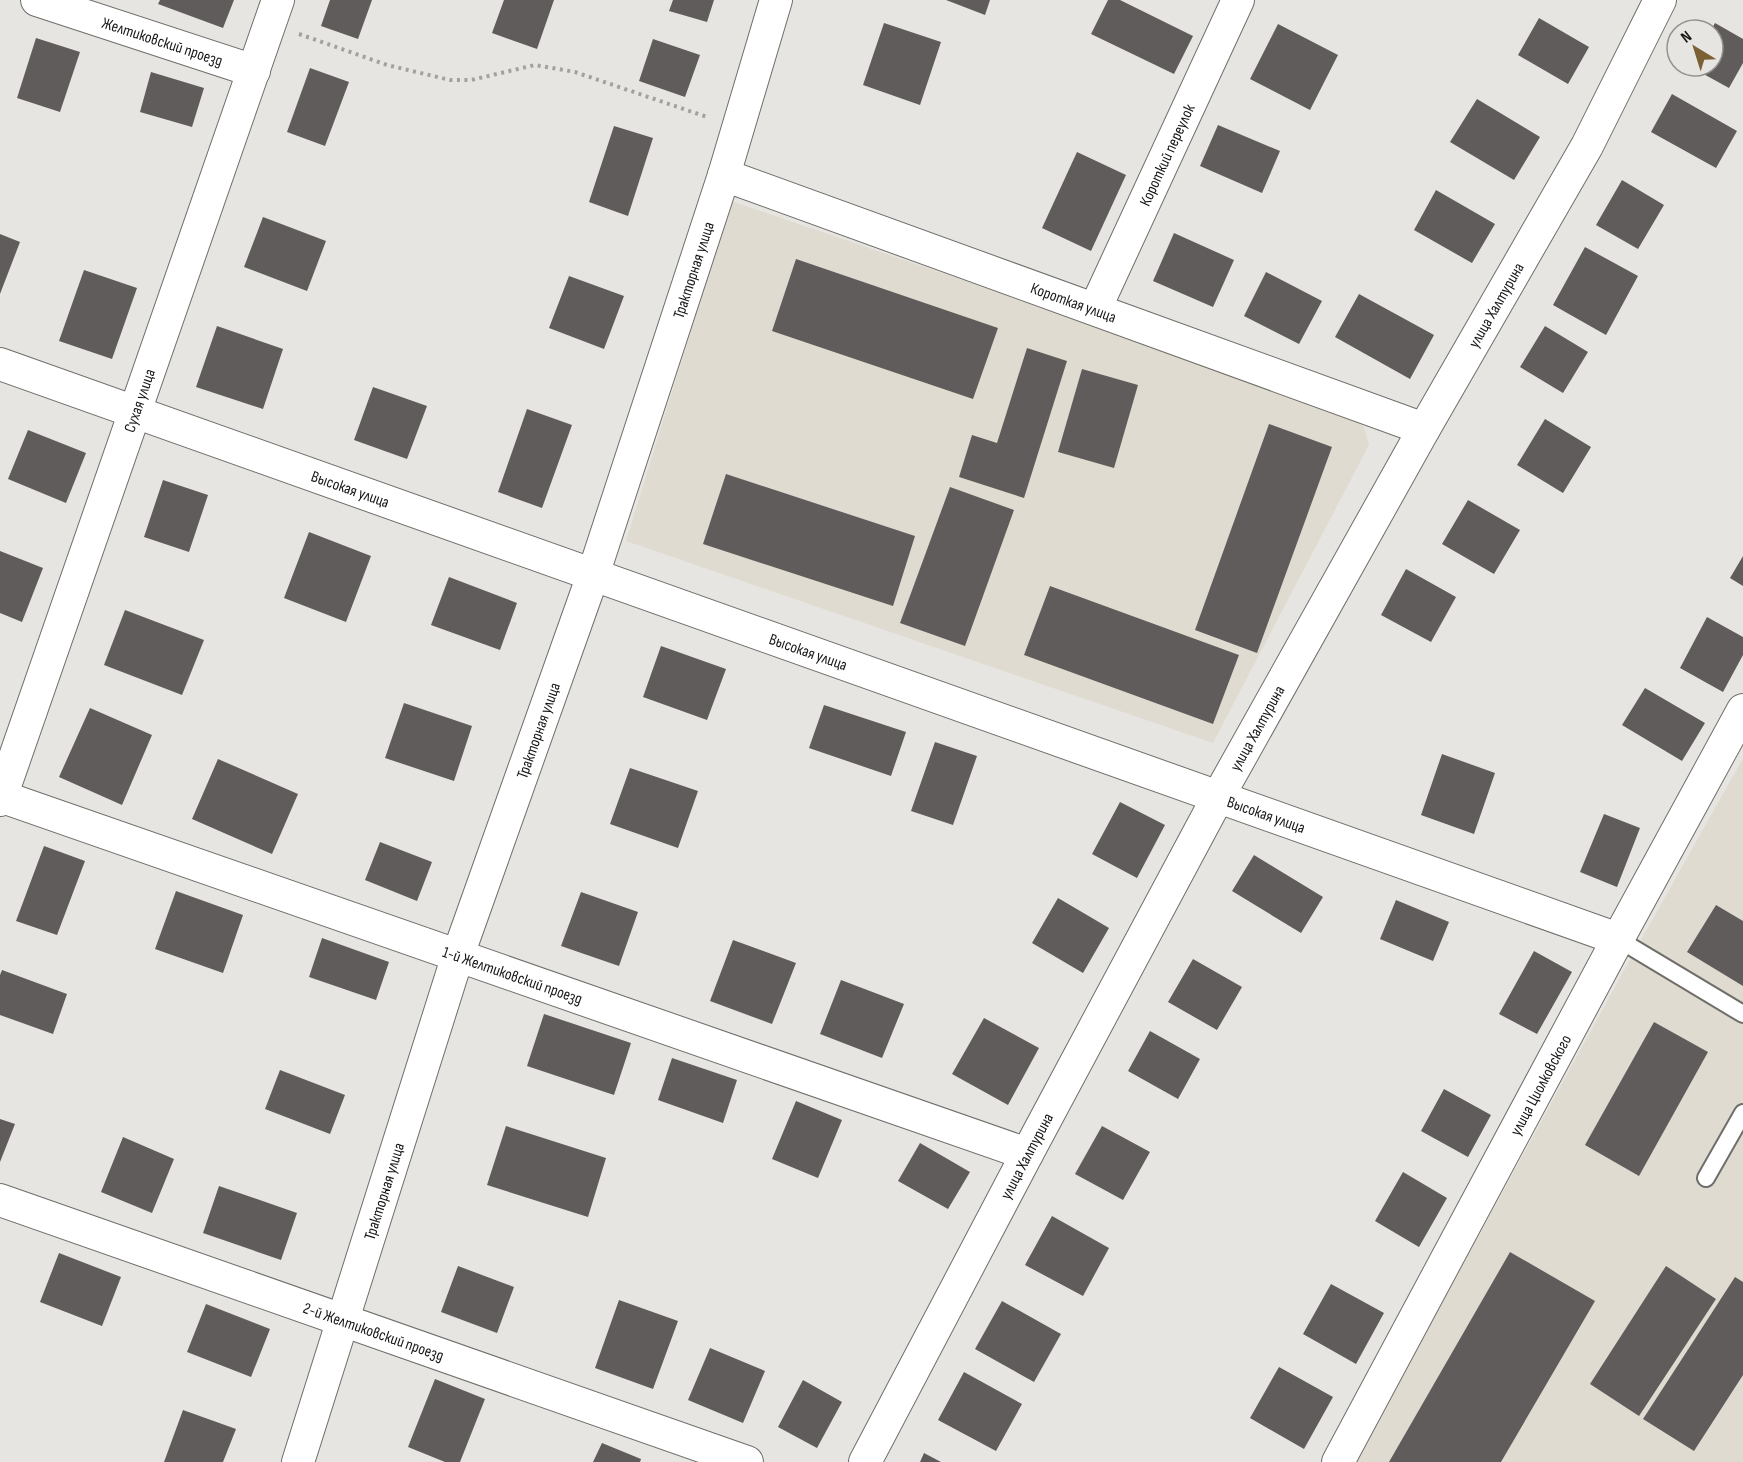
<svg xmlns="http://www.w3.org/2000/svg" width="1743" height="1462" font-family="'Sofia Sans Condensed',sans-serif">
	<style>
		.built { fill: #e0dbd0 }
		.building { fill: #605c5b }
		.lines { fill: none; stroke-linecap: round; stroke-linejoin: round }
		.service-casing { stroke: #6f6e6a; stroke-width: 20 }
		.minor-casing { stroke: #6f6e6a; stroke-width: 34 }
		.path { stroke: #a3a19e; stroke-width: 4; stroke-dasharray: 3 4.5; stroke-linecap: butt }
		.service { stroke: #fff; stroke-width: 16 }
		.minor { stroke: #fff; stroke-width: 32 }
		.labels { text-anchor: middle; stroke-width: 6; stroke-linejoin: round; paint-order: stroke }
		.street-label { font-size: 16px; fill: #181716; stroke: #e7e5e1 }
	</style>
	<rect width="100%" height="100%" fill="#e7e5e1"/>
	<path class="built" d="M731,201l616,210 17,17 5,17 -156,298 -587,-202z
		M1743,758v704h-388l267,-488z"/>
	<path class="building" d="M160,0h74l-11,28 -65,-24z
		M330,0h42l-14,39 -37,-13z
		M504,0h50l-17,49 -45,-16z
		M673,0h41l-7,22 -38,-11z
		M946,0h44l-5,15z
		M1108,0h12l73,36 -19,38 -83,-40z
		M1539,18l50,29 -21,37 -50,-29z
		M884,23l57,19 -21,63 -57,-20z
		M1715,23l28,16v24l-14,25 -40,-22h24v-36h-2z
		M1278,24l60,31 -28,55 -60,-31z
		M36,38l44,14 -20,60 -43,-14z
		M653,39l47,16 -15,42 -46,-16z
		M310,68l39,14 -24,64 -38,-14z
		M151,72l53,16 -12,39 -52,-15z
		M1672,94l65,37 -21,37 -65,-36z
		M1477,99l63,38 -26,43 -64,-38z
		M1218,125l62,26 -18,42 -62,-27z
		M614,126l39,12 -25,78 -39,-14z
		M1077,152l49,23 -35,76 -49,-23z
		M1622,180l42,25 -26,44 -42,-24z
		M1436,190l59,34 -23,39 -58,-33z
		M263,217l63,24 -19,50 -63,-24z
		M1174,233l60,27 -21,47 -60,-26z
		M0,234l20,8 -20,52z
		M1585,247l53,29 -32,59 -53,-30z
		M796,259l202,69 -25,71 -201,-68z
		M84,270l53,18 -25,71 -53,-18z
		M1266,272l56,29 -23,43 -55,-28z
		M569,276l55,20 -20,53 -55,-21z
		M1359,294l75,41 -24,44 -75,-42z
		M217,326l66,23 -20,60 -67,-22z
		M1545,326l43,26 -25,41 -43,-26z
		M1027,348l40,13 -43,137 -65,-21 13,-42 25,8z
		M1082,369l56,16 -24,83 -56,-16z
		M373,387l54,19 -20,53 -53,-19z
		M527,409l45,16 -30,83 -44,-16z
		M1545,419l46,28 -28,46 -46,-28z
		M1269,424l63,23 -75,206 -62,-23z
		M28,430l58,23 -20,50 -58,-24z
		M726,474l189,62 -22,70 -190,-62z
		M163,480l45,15 -19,57 -45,-15z
		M950,487l64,23 -49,136 -65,-23z
		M1468,500l52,30 -26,44 -52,-30z
		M309,532l62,24 -25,66 -62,-24z
		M0,551l43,17 -21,54 -22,-9z
		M1743,556v30l-13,-8z
		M1406,569l50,28 -25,45 -50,-27z
		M449,577l68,26 -17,47 -69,-25z
		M1050,586l189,69 -26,69 -189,-69z
		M125,610l79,30 -22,55 -78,-30z
		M1707,617l36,20v18l-20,37 -43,-24z
		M661,646l65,23 -19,51 -64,-23z
		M1645,688l60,35 -23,38 -60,-36z
		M404,703l68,23 -18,55 -69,-23z
		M824,705l82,27 -15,44 -82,-28z
		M90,708l62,27 -30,70 -63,-28z
		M935,742l42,14 -24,69 -42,-14z
		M1442,754l53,19 -21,61 -53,-19z
		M218,759l80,35 -26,60 -80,-35z
		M630,768l68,23 -20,57 -68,-24z
		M1120,802l45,23 -28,53 -45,-24z
		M1604,814l36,14 -23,59 -37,-15z
		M380,842l52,20 -15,39 -52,-21z
		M44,846l41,15 -28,74 -41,-14z
		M1254,855l69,42 -22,36 -69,-42z
		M176,891l67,24 -20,58 -68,-24z
		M581,892l57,20 -19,54 -58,-20z
		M1058,898l51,30 -26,45 -51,-30z
		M1396,900l53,22 -16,39 -53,-22z
		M1716,905l27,16v65l-56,-34z
		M322,938l67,24 -13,38 -67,-23z
		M733,940l63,23 -24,61 -62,-23z
		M1534,951l38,21 -35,62 -38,-20z
		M1193,959l49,28 -25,43 -49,-28z
		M2,970l65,24 -14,40 -53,-19v-40z
		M841,980l63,24 -22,54 -62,-24z
		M544,1014l87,29 -17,52 -87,-29z
		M984,1018l55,30 -31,57 -56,-31z
		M1654,1022l54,30 -69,124 -54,-31z
		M1150,1031l50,28 -22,40 -50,-28z
		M672,1058l65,22 -14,43 -65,-23z
		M280,1070l65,25 -15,39 -65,-25z
		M1444,1089l47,26 -23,42 -47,-26z
		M796,1101l46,19 -24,58 -46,-19z
		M0,1119l15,5 -15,38z
		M506,1126l100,32 -18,59 -101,-32z
		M1102,1126l48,26 -27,48 -48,-26z
		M123,1137l51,22 -22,54 -51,-21z
		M920,1143l50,29 -22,37 -50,-28z
		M1403,1172l44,26 -28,49 -44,-26z
		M219,1186l78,27 -16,47 -78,-27z
		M1052,1216l57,32 -26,48 -58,-31z
		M1510,1252l85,49 -94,161h-112z
		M59,1253l62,24 -19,49 -62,-24z
		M458,1266l56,21 -17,46 -56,-21z
		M1666,1266l50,33 -77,117 -49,-32z
		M1735,1277l8,5v93l-49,76 -51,-32z
		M1331,1284l53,29 -28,51 -53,-30z
		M619,1300l59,21 -25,68 -58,-21z
		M1002,1301l59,33 -27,48 -59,-33z
		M206,1304l64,25 -19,48 -64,-25z
		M710,1348l55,23 -22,52 -55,-23z
		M1279,1367l54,30 -29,52 -54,-31z
		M964,1372l58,32 -26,47 -58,-31z
		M435,1379l50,20 -25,63h-15l-37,-15z
		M803,1380l39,22 -25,46 -39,-21z
		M183,1410l53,19 -13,33h-59z
		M602,1443l39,16 -1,3h-47z
		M924,1453l17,9h-21z"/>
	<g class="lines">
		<g class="service-casing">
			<path id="service" d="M1618,939l125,75
				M1706,1178l37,-65"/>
		</g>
		<g class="minor-casing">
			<g id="minor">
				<path id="s1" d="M37,0l217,71"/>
				<path id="s2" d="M724,175l700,254"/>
				<path id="s3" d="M1095,309l143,-309"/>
				<path id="s4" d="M0,364l1618,575"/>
				<path id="s5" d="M0,796l1027,358"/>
				<path id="s6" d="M0,800l278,-800"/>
				<path id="s7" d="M0,1200l747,262"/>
				<path id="s8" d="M298,1462l160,-507 135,-380 131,-400 52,-175"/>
				<path id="s9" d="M865,1462l162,-308 191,-357 206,-368 163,-283 73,-146"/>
				<path id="s10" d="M1338,1462l280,-523 125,-229"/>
			</g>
		</g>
		<path class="path" d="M299,34l88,31 63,15h21l64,-15 40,7 132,45"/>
		<use href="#service" class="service"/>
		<use href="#minor" class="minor"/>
	</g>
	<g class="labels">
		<g class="street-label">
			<text dy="6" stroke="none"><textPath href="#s1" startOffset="132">Желтиковский проезд</textPath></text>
			<text dy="6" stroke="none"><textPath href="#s3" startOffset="170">Короткий переулок</textPath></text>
			<text dy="6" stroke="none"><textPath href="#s8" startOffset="1256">Тракторная улица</textPath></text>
			<text dy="6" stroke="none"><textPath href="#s2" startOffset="372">Короткая улица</textPath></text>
			<text dy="6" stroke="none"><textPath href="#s9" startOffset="1318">улица Халтурина</textPath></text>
			<text dy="6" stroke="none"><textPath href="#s6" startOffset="423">Сухая улица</textPath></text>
			<text dy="6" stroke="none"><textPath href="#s4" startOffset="372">Высокая улица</textPath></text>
			<text dy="6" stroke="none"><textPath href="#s4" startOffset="858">Высокая улица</textPath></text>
			<text dy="6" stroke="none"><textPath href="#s9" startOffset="832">улица Халтурина</textPath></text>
			<text dy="6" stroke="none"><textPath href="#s8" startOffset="770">Тракторная улица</textPath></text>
			<text dy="6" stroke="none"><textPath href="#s4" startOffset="1344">Высокая улица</textPath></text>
			<text dy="6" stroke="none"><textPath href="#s5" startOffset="543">1-й Желтиковский проезд</textPath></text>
			<text dy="6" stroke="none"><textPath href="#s10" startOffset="428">улица Циолковского</textPath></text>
			<text dy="6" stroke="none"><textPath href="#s9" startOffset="346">улица Халтурина</textPath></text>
			<text dy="6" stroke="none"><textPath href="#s8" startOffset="284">Тракторная улица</textPath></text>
			<text dy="6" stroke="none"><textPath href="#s7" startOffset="396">2-й Желтиковский проезд</textPath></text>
		</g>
	</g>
	<g transform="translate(1695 48) rotate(322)"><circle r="28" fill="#e7e5e1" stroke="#949390" stroke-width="1.5"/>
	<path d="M0-4.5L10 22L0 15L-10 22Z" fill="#7a6032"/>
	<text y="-9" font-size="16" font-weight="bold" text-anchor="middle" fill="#181716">N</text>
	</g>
</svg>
